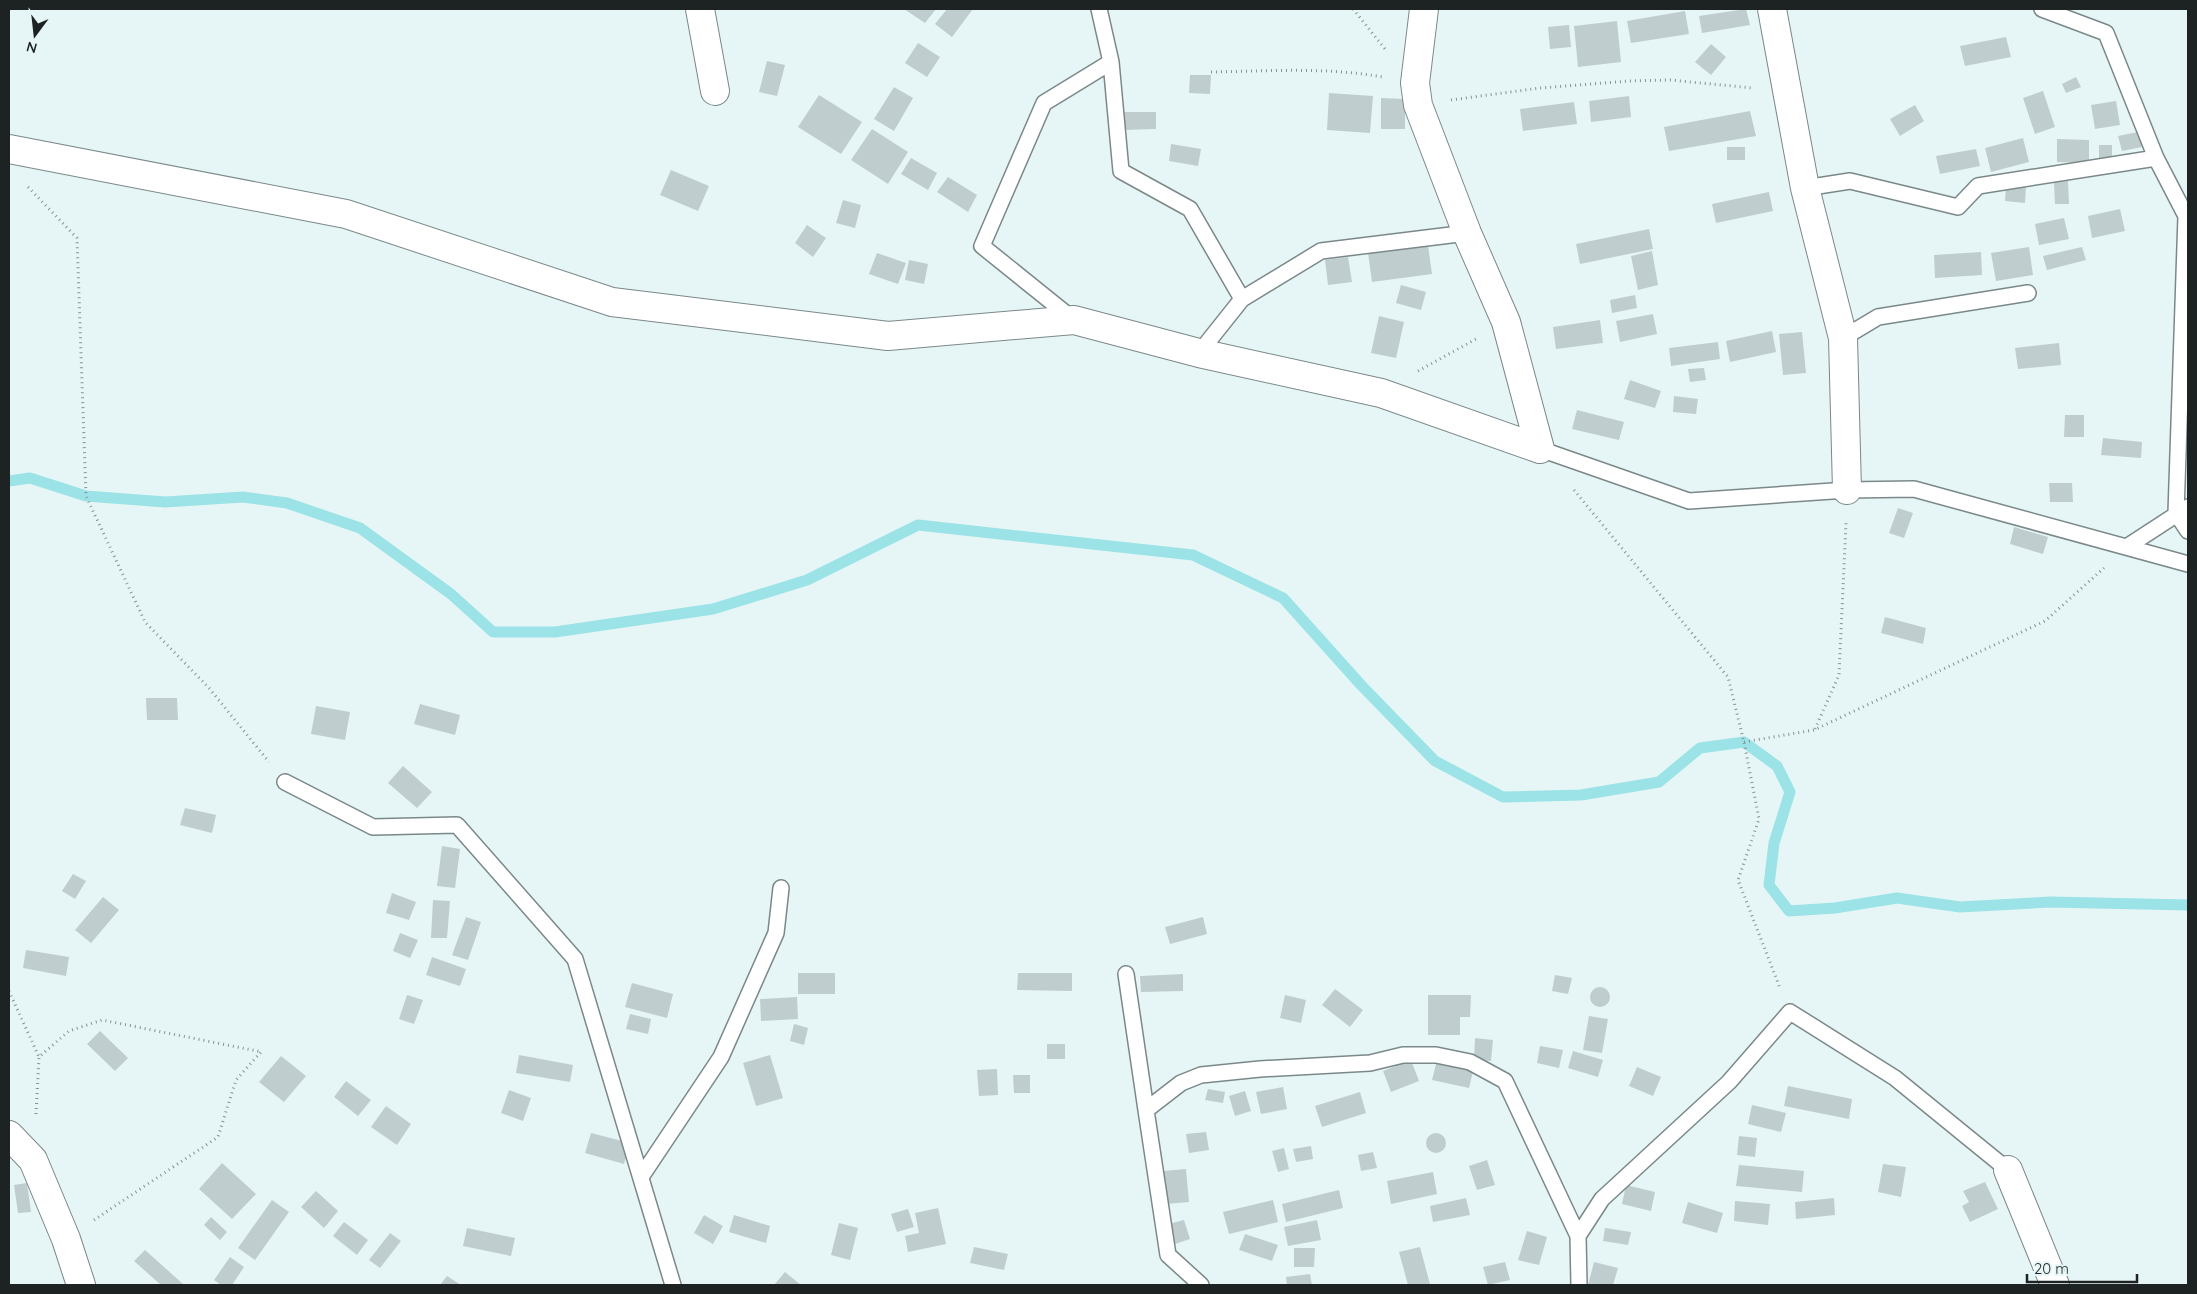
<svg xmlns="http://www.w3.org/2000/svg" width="2197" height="1294" font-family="Quicksand,sans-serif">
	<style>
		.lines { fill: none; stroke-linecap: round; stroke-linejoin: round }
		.stream { stroke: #9be3e6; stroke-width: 11 }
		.building { fill: #bfcdce }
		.lane-casing { stroke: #7b8889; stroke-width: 18 }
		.street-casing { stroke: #7b8889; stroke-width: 30 }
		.path { stroke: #879192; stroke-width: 3; stroke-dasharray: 1 4; stroke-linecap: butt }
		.lane { stroke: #fff; stroke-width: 15 }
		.street { stroke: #fff; stroke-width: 28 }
	</style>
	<rect width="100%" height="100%" fill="#e6f6f6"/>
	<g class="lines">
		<path class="stream" d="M9,481l21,-3 56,18 79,6 78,-5 44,6 73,25 91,66 42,38h62l158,-23 94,-29 111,-55 275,30 90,43 78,87 74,76 68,36 78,-2 78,-13 41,-34 44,-6 33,24 13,26 -16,51 -5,42 20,26 46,-3 62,-10 63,9 90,-5 138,3"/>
	</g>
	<path class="building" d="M904,9h32l-11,14z
		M947,9h26l-21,28 -17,-13z
		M1746,9l4,16 -48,8 -3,-17z
		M1685,11l4,23 -58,9 -4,-22z
		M1617,21l4,41 -43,5 -4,-41z
		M1569,25l2,22 -21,2 -2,-22z
		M2006,37l5,20 -46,9 -5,-20z
		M918,43l22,14 -13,20 -22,-14z
		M1711,44l15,13 -15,18 -16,-13z
		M767,61l18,4 -8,31 -18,-4z
		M1190,75h21l-1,19 -21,-1z
		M2076,77l5,10 -15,6 -4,-9z
		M894,87l19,11 -19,33 -20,-12z
		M2043,91l12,36 -20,7 -12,-36z
		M1329,93l44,3 -3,37 -43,-3z
		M819,95l43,27 -21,32 -43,-27z
		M1629,96l2,21 -40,5 -2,-21z
		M1381,98l24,1v30h-24z
		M2116,101l4,24 -25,4 -4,-24z
		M1574,102l3,22 -54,7 -3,-22z
		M1915,105l9,16 -24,15 -10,-17z
		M1750,111l6,25 -87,15 -5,-24z
		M1123,112h33v17l-34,1z
		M872,129l36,23 -20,32 -37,-24z
		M2138,132l4,15 -20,4 -4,-15z
		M2023,138l6,24 -38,10 -6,-24z
		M2057,139l32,1v23l-32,-1z
		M1171,144l30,5 -3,17 -29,-5z
		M2099,145h13v16l-13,-1z
		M1727,147h18v13h-18z
		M1976,149l4,17 -40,8 -4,-18z
		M911,158l26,15 -9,17 -27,-16z
		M671,170l38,16 -11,25 -38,-16z
		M948,177l29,18 -9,17 -31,-20z
		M2068,181l1,23h-14l-1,-22z
		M2006,185l20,2 -1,16 -20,-2z
		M1769,192l4,19 -57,12 -4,-19z
		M843,200l18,5 -6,23 -19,-5z
		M2120,209l5,22 -33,7 -4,-22z
		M2064,218l5,21 -30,6 -4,-21z
		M807,225l19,13 -13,19 -18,-14z
		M1649,229l4,20 -73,15 -4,-20z
		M1428,245l4,29 -60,8 -4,-29z
		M2029,247l4,28 -37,6 -5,-28z
		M2082,247l4,13 -39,10 -4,-14z
		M1652,251l6,34 -20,5 -7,-34z
		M1981,252l1,23 -47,3 -1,-23z
		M877,253l29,10 -8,21 -29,-10z
		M1348,257l4,25 -24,3 -3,-25z
		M909,260l19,4 -4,20 -19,-4z
		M1401,285l25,7 -5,18 -25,-7z
		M1635,295l2,13 -25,5 -2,-13z
		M1653,314l4,20 -37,8 -4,-21z
		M1379,316l25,6 -8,36 -25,-5z
		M1600,320l3,23 -47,6 -3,-22z
		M1772,331l4,21 -46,10 -4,-21z
		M1802,332l4,41 -23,2 -4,-41z
		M1718,342l2,17 -49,7 -2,-18z
		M2059,343l2,22 -43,4 -3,-21z
		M1704,368l2,12 -16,2 -2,-13z
		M1630,380l31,11 -6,17 -31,-9z
		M1674,396l24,3 -2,15 -23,-2z
		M1577,410l47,12 -5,18 -47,-11z
		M2065,415h19v22h-20z
		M2103,438l39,4 -1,16 -40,-3z
		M2049,483h23l1,19h-23z
		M1898,508l15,5 -9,25 -15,-5z
		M2014,527l34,10 -5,17 -33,-10z
		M1885,617l41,11 -3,16 -42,-11z
		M146,698h31l1,22h-31z
		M420,704l40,11 -5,20 -41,-11z
		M316,706l34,6 -5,28 -34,-6z
		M403,766l29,26 -15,16 -29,-25z
		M185,808l31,7 -4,18 -32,-8z
		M442,846l18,3 -5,39 -18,-2z
		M73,874l13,7 -11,18 -13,-8z
		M392,893l24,9 -7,18 -23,-7z
		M103,897l16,13 -28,33 -16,-13z
		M433,900l17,1 -3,37h-16z
		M466,917l15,5 -13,38 -16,-5z
		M1203,917l4,17 -37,10 -5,-17z
		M400,933l18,7 -8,18 -17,-7z
		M26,950l43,7 -3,19 -43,-8z
		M432,957l34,12 -6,17 -34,-11z
		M798,973h37v21h-37z
		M1018,973h54v18l-55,-1z
		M1183,974v17l-42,1 -1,-16z
		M1555,975l17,3 -4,16 -16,-3z
		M632,983l41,11 -6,24 -42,-11z
		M1590 997a10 10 0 1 1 20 0a10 10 0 1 1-20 0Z
		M1335,989l28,21 -13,17 -28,-22z
		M407,995l16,5 -9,24 -15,-5z
		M1285,995l21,5 -5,23 -21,-5z
		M1428,995h43l-1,22h-10v18h-32z
		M797,997l1,22 -37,2 -1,-22z
		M630,1014l21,5 -3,15 -22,-5z
		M1589,1016l19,3 -6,34 -19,-3z
		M794,1024l14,4 -4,17 -14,-4z
		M100,1031l28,27 -13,13 -28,-27z
		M1475,1038l18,2 -2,21 -17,-1z
		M1047,1044h18v15h-18z
		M1540,1046l23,4 -4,18 -22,-5z
		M1573,1051l30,9 -5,17 -30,-9z
		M519,1055l54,10 -3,17 -54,-9z
		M770,1055l13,43 -27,8 -13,-43z
		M281,1056l25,20 -22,26 -25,-20z
		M1411,1060l8,21 -28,11 -8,-21z
		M1437,1060l37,7 -5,21 -37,-8z
		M1637,1067l24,10 -8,19 -24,-10z
		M997,1069l1,26 -19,1 -2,-26z
		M1013,1075h17v18h-16z
		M346,1081l25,19 -13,16 -24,-19z
		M1788,1086l64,13 -3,20 -65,-13z
		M1283,1087l4,22 -26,5 -5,-22z
		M1208,1089l17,3 -2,11 -18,-3z
		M509,1090l22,8 -8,23 -22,-8z
		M1245,1091l6,20 -16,5 -6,-20z
		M1360,1092l6,21 -44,14 -7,-21z
		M1752,1105l34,8 -5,19 -33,-8z
		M386,1106l25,18 -14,21 -26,-18z
		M1206,1132l3,18 -20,3 -3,-19z
		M591,1133l39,10 -6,21 -39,-11z
		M1426 1143a10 10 0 1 1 20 0a10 10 0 1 1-20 0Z
		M1739,1136l18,2 -2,19 -18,-2z
		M1311,1146l2,13 -17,3 -3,-13z
		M1284,1148l5,21 -11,3 -6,-21z
		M1373,1152l4,16 -16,3 -3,-16z
		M1487,1160l8,25 -18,5 -8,-24z
		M222,1163l34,31 -24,25 -33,-30z
		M1883,1164l23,3 -5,30 -23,-5z
		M1739,1165l65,6 -2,21 -66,-6z
		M1186,1169l3,33 -23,2 -3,-33z
		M1433,1172l4,22 -46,10 -4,-23z
		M1985,1182l13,27 -28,13 -8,-16 7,-4 -6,-11z
		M27,1183l4,29 -13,1 -4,-28z
		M1626,1185l29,7 -4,19 -29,-7z
		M1339,1190l4,18 -57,14 -4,-18z
		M316,1191l22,20 -14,17 -23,-21z
		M1466,1198l4,17 -37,7 -3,-16z
		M1834,1198l1,17 -39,4 -1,-17z
		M272,1200l17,12 -34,48 -17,-12z
		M1273,1200l5,22 -49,12 -6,-22z
		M1735,1201l35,3 -2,21 -34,-4z
		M1688,1202l35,11 -6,20 -35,-10z
		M938,1208l8,36 -38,8 -3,-16 14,-3 -4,-20z
		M908,1209l6,18 -17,5 -6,-18z
		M704,1215l19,11 -10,18 -19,-11z
		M734,1215l36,11 -4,17 -37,-11z
		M211,1217l16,15 -7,8 -16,-15z
		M1184,1220l6,19 -15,5 -6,-20z
		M1317,1220l4,20 -33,6 -4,-19z
		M344,1222l24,18 -11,15 -24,-19z
		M839,1223l19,5 -8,32 -19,-5z
		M467,1228l48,10 -4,18 -48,-10z
		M1605,1228l26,4 -3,13 -25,-4z
		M1527,1231l20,6 -8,28 -21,-5z
		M390,1233l11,8 -21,27 -11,-8z
		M1245,1234l33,11 -6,16 -33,-11z
		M974,1247l34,7 -4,16 -34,-7z
		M1420,1247l10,37 -22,1 -9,-33z
		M1294,1248h21l-1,19h-20z
		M145,1250l38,34 -1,1h-21l-27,-24z
		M230,1257l14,10 -12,18h-11l-7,-5z
		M1505,1262l5,18 -22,5 -5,-18z
		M1594,1262l24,6 -5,17h-25z
		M785,1272l16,13h-27z
		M1310,1274l2,11h-25l-1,-8z
		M447,1276l14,9h-21z"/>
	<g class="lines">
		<g class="lane-casing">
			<path id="lane" d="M1099,9l12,53 10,109 69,38 52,90 -43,54
				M2042,9l64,24 50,125 30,58 -10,297 12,18
				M1805,188l45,-7 108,26 20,-21 178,-28
				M1242,299l79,-48 146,-18
				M1074,320l-92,-74 62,-143 67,-41
				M1843,338l35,-21 150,-24
				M1540,449l149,52 158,-11 67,-1 274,75
				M2128,546l60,-39
				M285,782l88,45 84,-2 118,134 98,326
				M1126,974l20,136
				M641,1177l80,-120 55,-124 5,-45
				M1578,1236l24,-37 127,-117 61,-70 105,66 113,92
				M1201,1285l-33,-30 -22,-145 35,-27 20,-8 59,-6 110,-6 33,-8h33l34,7 35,19 73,155 1,49"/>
		</g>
		<g class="street-casing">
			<path id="street" d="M700,9l15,82
				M1424,9l-9,74 3,22 49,128 39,89 34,127
				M1772,9l33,179 38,150 4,152
				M9,149l337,65 266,88 276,34 186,-16 125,33 182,40 159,56
				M9,1135l24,25 33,79 15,46
				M2008,1170l47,115"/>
		</g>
		<path class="path" d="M1353,9l32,40
			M1211,72c57,-1 115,-5 172,5
			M1451,100l89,-12 89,-7 41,-1 83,8
			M28,187l49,51 9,258 59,126 64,66 60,74
			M1418,371l58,-32
			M1574,490l154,187 16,65 15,77 -21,61 42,108
			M1815,729l24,-54 7,-152
			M1744,742l70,-12 231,-109 59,-53
			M9,991l30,66
			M36,1114l3,-57 30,-26 33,-11 160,32
			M94,1220l124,-83 18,-57 25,-28"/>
		<use href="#lane" class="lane"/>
		<use href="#street" class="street"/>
	</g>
	<rect width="2197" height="1294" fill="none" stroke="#1d2223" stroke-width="20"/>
	<g transform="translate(35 35) rotate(195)" stroke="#e6f6f6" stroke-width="4" paint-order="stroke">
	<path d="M0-4L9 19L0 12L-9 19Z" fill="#1d2223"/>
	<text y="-8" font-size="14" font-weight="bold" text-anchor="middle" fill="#1d2223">N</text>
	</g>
	<path d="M2027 1274v8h110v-8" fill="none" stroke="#1d2223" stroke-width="2.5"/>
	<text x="2034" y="1274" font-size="15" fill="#1d2223" stroke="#e6f6f6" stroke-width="4" paint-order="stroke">20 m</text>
</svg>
